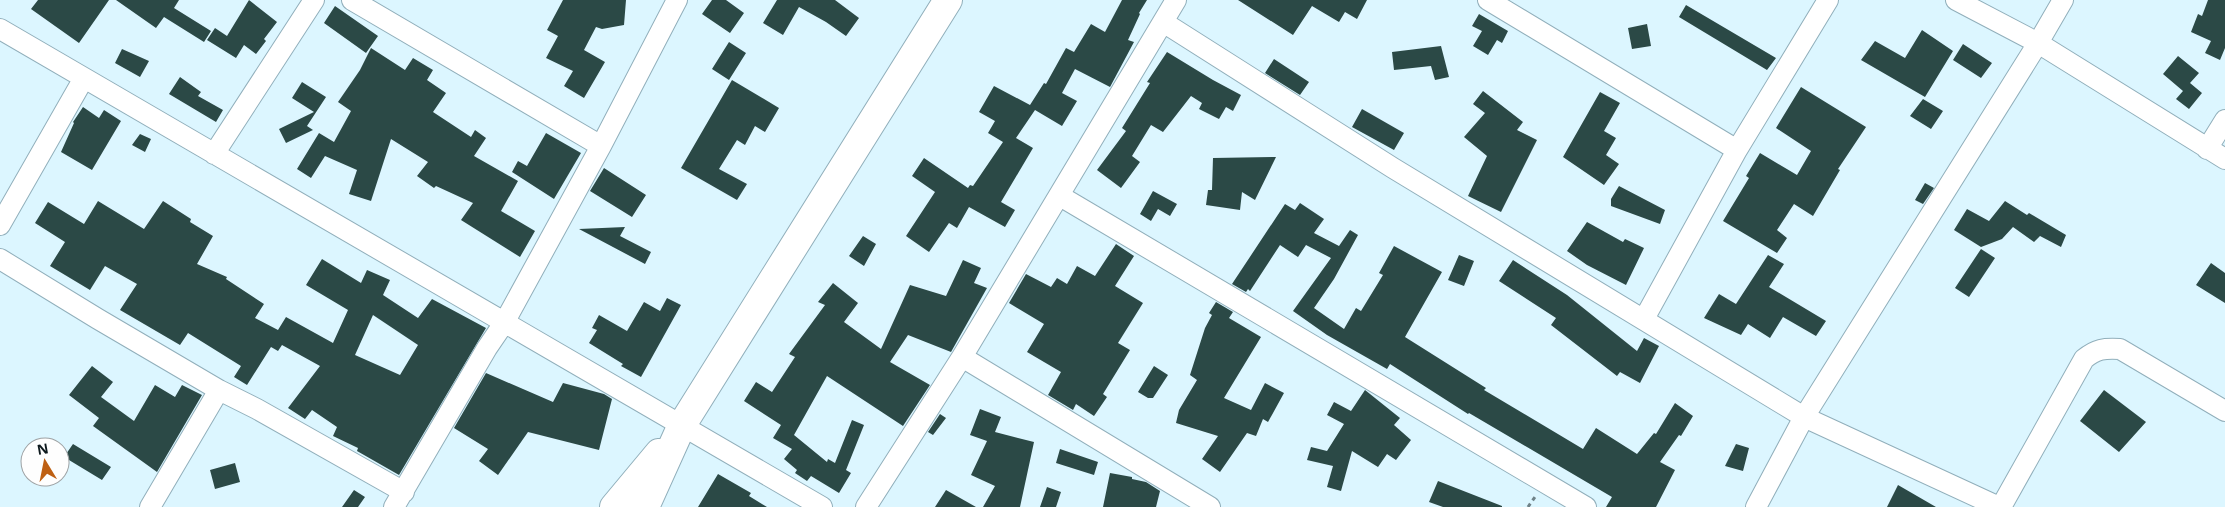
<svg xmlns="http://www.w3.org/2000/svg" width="2225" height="507" font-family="'Open Sans',sans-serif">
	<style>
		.building { fill: #2b4946; fill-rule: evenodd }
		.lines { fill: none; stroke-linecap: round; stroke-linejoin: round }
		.street-casing { stroke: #91afbb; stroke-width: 22 }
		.secondary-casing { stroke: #91afbb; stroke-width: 30 }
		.path { stroke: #6f8288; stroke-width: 3; stroke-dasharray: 4 4; stroke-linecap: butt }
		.street { stroke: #fff; stroke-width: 20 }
		.secondary { stroke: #fff; stroke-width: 28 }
	</style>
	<rect width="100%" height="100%" fill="#dcf6ff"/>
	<path class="building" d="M38,0h71l-30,43 -48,-34z
		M116,0h63l-5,8 37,23 -7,11 -40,-25 -8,11z
		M249,0l28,22 -13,17 2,2 -10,13 -12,-9 -8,13 -29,-18 8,-12 12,8z
		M563,0h63l-2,25 -22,4 -6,-2 -12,23 21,12 -21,36 -20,-12 9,-15 -27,-13 12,-22 -11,-6z
		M712,0h14l18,13 -14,20 -28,-19z
		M777,0h58l24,18 -13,18 -20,-14 -27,-15 -16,28 -20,-12z
		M1122,0h25l-8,13 1,1 -12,26 6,2 -24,45 -35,-18 -13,24 15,8 -15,25 -27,-16 -19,28 17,10 -32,54 14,8 -10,17 -36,-20 -12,21 -8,-5 -20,29 -23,-16 29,-44 -23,-16 12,-18 44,30 2,-3 3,1 30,-44 -15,-9 7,-12 -16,-9 15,-26 36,19 14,-22 2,1 20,-36 8,4 17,-28 14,8z
		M1238,0h129l-10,19 -12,-7 -6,10 -27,-16 -19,29z
		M2208,0h17v48l-5,12 -15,-7 6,-12 -20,-9 7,-18 4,2z
		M1686,5l90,53 -9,12 -88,-53z
		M335,6l43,30 -12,17 -42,-30z
		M1479,14l29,17 -6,12 -5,-3 -9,15 -15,-9 9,-15 -10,-5z
		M1647,24l4,22 -19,3 -4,-21z
		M1922,30l31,21 -28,46 -64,-37 14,-19 30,17z
		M729,42l17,11 -17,27 -17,-11z
		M1963,44l29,19 -11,15 -28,-18z
		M1441,46l8,31 -14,3 -4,-14 -37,4 -2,-18z
		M371,48l34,22 8,-12 20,12 -6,10 19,13 -13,19 38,25 4,-7 11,8 -12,18 44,25 -17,30 34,20 -15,26 -59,-37 12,-17 -37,-17 -2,2 -17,-12 11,-14 -37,-23 -20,62 -22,-7 8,-24 -32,-14 -14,22 -14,-9 22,-36 15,9 17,-31 -13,-9 22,-32z
		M122,49l27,12 -9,16 -25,-14z
		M1167,52l46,28 28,15 -8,16 -7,-4 -7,12 -20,-10 3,-6 -11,-7 -28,36 -12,-7 -19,31 8,6 -19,26 -24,-18 29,-39 -4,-3 28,-45 -3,-1z
		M2178,56l21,17 -9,10 12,10 -13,16 -13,-10 7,-8 -20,-17z
		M1274,59l35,23 -9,13 -35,-22z
		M180,77l21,15 -3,4 25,14 -7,12 -47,-28z
		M732,80l47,28 -14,24 -10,-6 -10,19 -8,-5 -18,29 28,15 -10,16 -56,-32z
		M302,82l24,15 -19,29 6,4 -27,13 -7,-14 35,-17 -22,-14z
		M1801,87l65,40 -28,42 2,1 -27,46 -19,-12 -17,26 10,8 -10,15 -54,-32 26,-43 -3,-2 14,-23 37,22 14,-24 -35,-23z
		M1483,91l40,31 -6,8 20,10 -36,72 -33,-16 19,-40 -23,-19 21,-24 -12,-9z
		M1600,92l20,11 -16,28 12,7 -10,17 13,9 -15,21 -41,-28z
		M1923,99l20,12 -12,18 -21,-13z
		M83,107l16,11 5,-8 17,11 -29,49 -31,-18 13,-29 -1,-1z
		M1362,109l42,24 -10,17 -42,-23z
		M546,133l35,20 -27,46 -42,-27 6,-11 9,5z
		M140,134l11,5 -6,13 -13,-7z
		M1276,157l-21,43 -13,-8 -2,18 -34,-5 2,-15h4l1,-32z
		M604,168l42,27 -14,22 -42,-26z
		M1925,183l9,5 -11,16 -8,-4z
		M1619,186l46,24 -5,14 -49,-18v-7z
		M1153,191l24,13 -7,12 -12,-7 -7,12 -11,-7z
		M98,201l46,28 19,-28 28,18 -1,3 23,14 -16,28 30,13 -1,2 38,25 -9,14 23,12 8,-13 47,26 15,-33 -42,-25 16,-26 39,24 6,-13 23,10 -7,15 35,23 14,-19 54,29 -87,147 -42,-24 1,-3 -25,-12 4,-9 -25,-17 -7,9 -17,-11 32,-42 -38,-21 -4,6 -7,-4 -24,38 -13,-8 7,-11 -53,-33 -8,12 -60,-35 17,-26 -32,-18 -15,24 -40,-24 15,-24 -30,-19 13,-21 36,22zM373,315l45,30 -18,30 -45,-20z
		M2005,201l22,14 2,-2 37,22 -5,12 -21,-11 -6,6 -21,-15 -11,12 -21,8 -27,-17 13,-21 22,12z
		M1300,203l24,16 -10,14 25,13 11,-16 8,5 -24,44 -20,29 30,21 12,-21 5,3 22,-36 -4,-2 15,-27 48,26 -37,65 81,51 -2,2 99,59 13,-21 41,26 17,-21 2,1 19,-31 18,13 -12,20 -2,-1 -19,27 15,8 -19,37h-50l6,-10 -143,-84 -1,1 -78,-50 -3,5 -60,-34 -34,-24 38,-53 -25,-13 -8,12 -18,-12 -30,46 -2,-2 -2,3 -14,-8 53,-80 10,6z
		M1587,222l36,20 2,-3 19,9 -18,37 -39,-20 -20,-14z
		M625,227l-5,9 31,16 -6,12 -66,-35z
		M863,236l13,8 -12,22 -15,-10z
		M1116,244l18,12 -19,30 28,17 -25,40 12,7 -27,44 4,3 -13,19 -18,-12 -3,6 -25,-15 13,-23 -34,-20 17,-28 -35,-21 17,-29 25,13 6,-9 10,6 10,-18 18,10z
		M1981,249l14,9 -26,39 -14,-9z
		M1459,255l15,6 -10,25 -16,-6z
		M1768,255l16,9 -15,23 57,34 -10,15 -33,-19 -13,21 -22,-14 -7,11 -37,-17 15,-24 17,10z
		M963,260l18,8 -7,15 13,5 -36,64 -43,-17 -18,27 40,23 -27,41 -76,-50 -33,59 33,27 1,-3 7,4 17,-43 12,5 -18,45 5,3 -12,20 -28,-17 -4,5 -12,-8 2,-3 -13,-11 8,-10 -19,-11 8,-13 -37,-24 12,-19 16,10 23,-35 -6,-3 36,-49 -7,-3 15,-19 25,20 -14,19 37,27 29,-64 36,11z
		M1513,260l54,35 70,56 7,-13 15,8 -19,37 -20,-11 -3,4 -66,-51 5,-7 -57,-37z
		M2211,263l14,10v30l-29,-18z
		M667,298l14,7 -40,72 -20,-11 2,-2 -34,-21 8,-13 -5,-2 7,-13 28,16 17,-29 16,9z
		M1216,302l17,10 -4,6 32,19 -37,61 27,12 14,-27 19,10 -16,29 -5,-3 -7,17 -9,-3 -27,39 -18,-13 16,-23 -42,-13 3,-13 18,-30 -7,-5 15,-47 7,-13 -3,-2z
		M92,366l21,16 -12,15 33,24 21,-36 20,12 7,-12 20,10 -45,77 -64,-46 6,-8 -30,-23z
		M1154,366l14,9 -15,23h-5l-10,-6z
		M486,373l67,29 10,-19 41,11 8,5 -13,51 -71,-18 -30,43 -19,-14 9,-12 -34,-21z
		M1365,390l35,28 -6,7 17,15 -15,20 -9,-6 -9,13 -26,-16 -11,40 -14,-4 6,-21 -26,-6 4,-13 16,4 17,-27 -17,-9 7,-13 17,9z
		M2104,390l42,32 -27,30 -39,-31z
		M980,409l21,8 -6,15 39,10 -14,65h-37l12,-21 -24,-11 16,-34 -17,-6z
		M940,414l6,4 -13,17 -5,-3z
		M73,444l38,23 -9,13 -38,-23z
		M1736,444l13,4 -6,23 -18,-5z
		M1060,449l38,13 -4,13 -38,-12z
		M235,463l5,19 -25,7 -5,-19z
		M1110,473l22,4v2l14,3 14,9 -4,16h-53z
		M718,474l33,19 -2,3 18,11h-69z
		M1438,481l64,25v1h-59l-14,-5z
		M1898,485l38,22h-49z
		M1047,487l14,5 -5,15h-16z
		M354,490l11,7 -7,10h-16z
		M946,490l30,17h-41z"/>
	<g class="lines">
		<g class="street-casing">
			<path id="street" d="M352,0l249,146
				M1488,0l249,150
				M1956,0l82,43 187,116
				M1163,22l230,146 411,249 195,90
				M0,29l822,478
				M2207,149l18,-29
				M214,154l100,-154
				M1060,196l526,311
				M0,225l84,-147
				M0,259l98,60 121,71 38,19 147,83
				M1644,319l93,-169 91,-150
				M962,357l248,150
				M150,507l69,-117
				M394,507l93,-159 17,-25 97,-177 76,-146
				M866,507l96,-150 214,-357
				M1756,507l48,-90 234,-374 25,-43
				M2001,507l83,-148c12,-10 20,-11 36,-10l105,62"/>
		</g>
		<g class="secondary-casing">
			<path id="secondary" d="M614,507l45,-54
				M645,507l37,-82 266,-425"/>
		</g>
		<path class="path" d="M1528,507l7,-10"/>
		<use href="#street" class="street"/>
		<use href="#secondary" class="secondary"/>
	</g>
	<g transform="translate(45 462) rotate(350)"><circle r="24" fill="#fefefe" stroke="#9ea2a4"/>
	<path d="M0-4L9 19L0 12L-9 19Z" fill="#be6013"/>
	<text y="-8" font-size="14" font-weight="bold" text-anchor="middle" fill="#0d191d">N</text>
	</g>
</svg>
